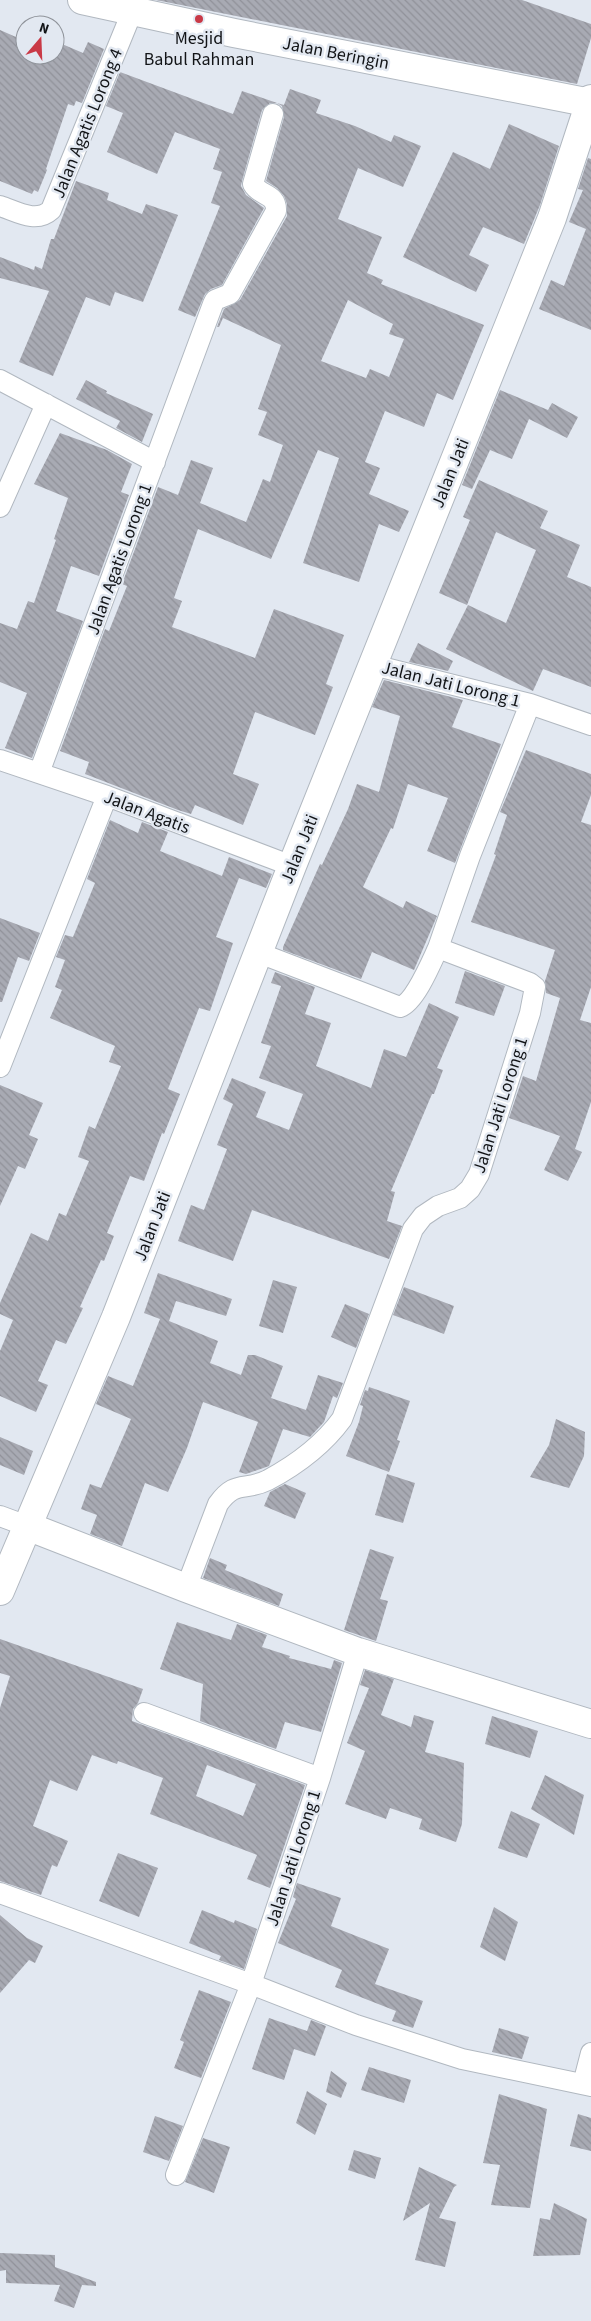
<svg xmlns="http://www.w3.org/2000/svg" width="591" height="2321" font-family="'Source Sans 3',sans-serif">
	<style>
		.building { fill: url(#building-back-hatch); fill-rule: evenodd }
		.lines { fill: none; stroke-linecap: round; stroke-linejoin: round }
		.street-casing { stroke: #b1b8c0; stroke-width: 22 }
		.secondary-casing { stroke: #b1b8c0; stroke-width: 30 }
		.street { stroke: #fff; stroke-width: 20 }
		.secondary { stroke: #fff; stroke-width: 28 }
		.poi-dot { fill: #c93946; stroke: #e2e8f1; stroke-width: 2 }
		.labels { text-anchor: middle; stroke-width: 5; stroke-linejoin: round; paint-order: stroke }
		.poi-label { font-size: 18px; fill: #121417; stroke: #e2e8f1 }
		.street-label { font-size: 18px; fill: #121417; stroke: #e2e8f1 }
	</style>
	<defs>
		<pattern id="building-back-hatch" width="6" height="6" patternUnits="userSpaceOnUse" patternTransform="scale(1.25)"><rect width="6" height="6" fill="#a8aab3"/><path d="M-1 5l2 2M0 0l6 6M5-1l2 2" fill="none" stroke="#909199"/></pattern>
	</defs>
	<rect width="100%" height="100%" fill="#e2e8f1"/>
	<path class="building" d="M156,0h366l69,24v14l-14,46z
		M0,30l25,11v14h30v-14l28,12 5,-11 16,7 -22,54 -6,-2 -2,5 -6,-2 -22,65 1,1 -9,22 -4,-2 -2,4 -32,-13z
		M120,72l113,42 9,-23 35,12h-7l-8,7 -20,71 -1,5 5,9 18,13 -42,77 -11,4 -6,5 -10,23 -17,-7 42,-104 -9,-3 11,-31 -9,-3 7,-20 -45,-17 -18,42 -50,-22 16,-39 -17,-7z
		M290,89l31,11 -5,13 39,13 36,16 3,-7 27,11 -18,41 -45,-19 -20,51 44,18 -15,36 16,7 -2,4 103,41 -31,75 -16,-7 -13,34 -39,-16 -20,51 15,6 -11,26 40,17 -10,21 -20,-8 -20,58 -56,-19 36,-105 -21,-8 -47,109 -73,-30 -24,69 8,3 -10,26 83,31 19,-49 70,26 -18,49 7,3 -18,48 -60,-23 -22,62 26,10 -16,41 -48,-20 -4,9 -13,-4 -93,-36 4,-12 -29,-11 45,-122 4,2 18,-45 -5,-2 36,-97 20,8 13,-35 22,8 -13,35 46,19 17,-43 7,3 13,-37 -25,-10 9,-23 -9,-3 23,-64 -58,-27 -4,9h-2l7,-18 16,-9 47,-84v-12l-3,-8 -7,-8 -11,-7 18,-64 -2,-11 -5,-3 7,2zM348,300l45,24 -4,10 15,5 -15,38 -19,-8 -4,9 -45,-17z
		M509,124l50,22 -19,59 -16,39 -41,-17 -14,28 20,10 -13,27 -73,-35 50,-105 37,17z
		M588,158l3,1v171l-52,-21 12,-29 13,6 22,-57 -17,-7 14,-32 -5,-1z
		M76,181l33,12 -2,7 35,14 4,-10 32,11 -35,87 -28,-10 -5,14 -24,-9 -33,79 -34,-14 30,-71 -49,-13v-21l34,13 1,-4 7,3 9,-30h3z
		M86,380l21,11 -1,2 47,21 -11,28 -26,-14 4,-7 -44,-22z
		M500,390l48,20 4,-7 26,14 -11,21 -38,-19 -17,40 -22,-9 -18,39 -10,-4z
		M60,433l47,17 25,14 -11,28 8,3 -30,81 -28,-10 -15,45 27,10 -51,137 -27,-10 22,-55 -27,-11v-59l17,6 11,-28 6,2 22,-63 -2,-1 14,-41 -34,-14z
		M479,480l69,31 -8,17 40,17 -13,32 24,10v100l-48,-18 -10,22 -87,-42 22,-44 38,18 30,-73 -40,-18 -29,73 -28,-12 31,-73 -7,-3z
		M418,643l35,18 -5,10 -39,-9z
		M384,680l79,20 -11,27 49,17 -46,119 -28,-12 21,-53 -40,-14 -15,45 -2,-1 -28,59 40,21 3,-7 31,15 -23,54 -42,-18 -11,27 -78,-29v-3l37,-83 2,1 26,-56 9,-25 22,8 21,-76 -28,-9z
		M526,750l65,24v21l-10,27 10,3v162l-11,33 11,3v79l-16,47 7,3 -14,29 -24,-11 16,-34 -51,-18 14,-42 13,5 24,-83 -14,-5 -1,-12 10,-31 -84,-28 25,-67 -2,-1 13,-39 -7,-3z
		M110,820l28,13 4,-11 26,10 -8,19 62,25 7,-19 43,17 -6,14 -27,-10 -23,59 17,6 -12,36 -11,32 -11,-3 -31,81 12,5 -16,40 -2,-1 -18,48 -14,-5 -23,57 7,3 -10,25 -3,-1 -21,47 3,1 -17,36 -10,-4 -18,41 10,4 -12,27 -36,-16v-45l13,-31 -13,-6v-11l31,-70 17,8 11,-28 7,3 23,-55 -11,-4 11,-31 6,3 26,-63 -12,-4 6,-16 -65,-28 12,-28 -7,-3 10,-27 -9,-3 9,-22 8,2 9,-22 13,-32 -8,-4z
		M0,918l40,15 -11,28 -11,-4 -16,45h-2z
		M465,971l40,15 -11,30 -39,-13z
		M275,972l40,15 -10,27 26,9 -15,43 55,22 13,-39 22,8 23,-54 30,14 -22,51 6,2 -9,24h-2l-41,97 4,1 -8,29 15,5 -13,33 -137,-49 -19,51 -55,-20 13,-36 13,5 23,-61 -10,-4 16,-41 -10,-5 9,-21 34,14 -10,25 33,13 14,-36 -44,-16 12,-32 -10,-3 20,-57 -10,-3z
		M0,1085l43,18 -14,32 9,4 -13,30 -7,-3 -18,40z
		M158,1273l74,26 -6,17 -50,-15 -7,20 49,20 -8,22 31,12 7,-20h7l28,11 -12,32 35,12 12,-35 25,8 -6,15 -4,-2 -9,26 -14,15 -27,-8 -14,37 -23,8 -7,-2 19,-50 -55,-20 -16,46 -19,44 -23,-9 -23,63 -32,-12 7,-19 -16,-6 9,-25 11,4 30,-69 -35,-15 12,-28 25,10 27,-67 -16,-6z
		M273,1280l24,7 -14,46 -24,-7z
		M404,1287l50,19 -10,28 -51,-19z
		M345,1304l24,10 -13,34 -25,-11z
		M369,1387l41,14 -13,39 3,1 -11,31 -43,-16 13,-34 4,-16 -3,-1 5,-15 3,1z
		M556,1419l29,13 -1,24 -15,32 -39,-11 19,-32z
		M0,1437l33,14 -9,24 -24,-10z
		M387,1474l28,9 -12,40 -28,-8z
		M285,1484l21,9 -11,26 -31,-13 6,-14z
		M370,1549l24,8 -14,42 8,2 -12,40 -32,-11z
		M210,1558l17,7 -2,5 58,24 -4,12 -76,-28z
		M177,1622l54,18 6,-16 30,11 -5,12 28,9 -1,2 42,11 3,-9 8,3 -21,69 -36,-10 -9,27 -76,-28 3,-37 -43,-15z
		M0,1639l143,50 -5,14 -5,6 -1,12 173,64 -35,103 -23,-9 10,-24 -107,-41 13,-36 -45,-17 -1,3 -25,-9 -15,36 -27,-11 -17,46 35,15 -11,26 -5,-2 -11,30 -41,-14v-173l10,-32 -10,-3zM207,1765l49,19 -13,32 -47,-20z
		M365,1670l29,9 -13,36 30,12 3,-12 20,6 -9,31 39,11 -2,61 -6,18 -37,-13 3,-10 -32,-11 -4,11 -41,-15 20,-53 -18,-8 22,-55 -9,-3z
		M492,1716l46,15 -8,27 -45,-14z
		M545,1775l39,20 -10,40 -43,-26z
		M511,1811l29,13 -13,34 -29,-10z
		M118,1853l40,15 -19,49 -40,-16z
		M297,1883l44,15 -10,28 58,23 -14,35 48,17 -10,27 -21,-7 4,-10 -61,-24 7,-17 -64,-27 18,-44 -3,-2z
		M494,1907l24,15 -13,39 -25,-14z
		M202,1910l32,13 1,-3 22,9 -13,40 -25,-9 2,-4 -32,-13z
		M0,1915l27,23 16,8 -8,17 -6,-3 -29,33z
		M199,1990l32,12 -30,76 -27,-10 10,-26 -4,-2z
		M269,2018l38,13 4,-11 15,6 -11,30 -21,-7 -10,31 -32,-11z
		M499,2028l30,9 -7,22 -30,-7z
		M369,2067l42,13 -7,23 -43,-13z
		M331,2071l16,12 -6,15 -15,-6z
		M307,2091l20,13 -12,31 -19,-12z
		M499,2094l48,15 -17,99 -39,-3 9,-40 -17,-2z
		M578,2114l13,4v33l-21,-5z
		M155,2116l28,10 -14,35 -26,-9z
		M203,2138l27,9 -16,46 -29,-11z
		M354,2150l27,8 -6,21 -27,-9z
		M419,2167l38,18 -3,2 -15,31 17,4 -11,45 -30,-7 15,-57 -27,18z
		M554,2203l33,16 -7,36 -47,1 7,-38 10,2z
		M0,2253l55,2v12l41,15v4l-14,-1 -8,23 -20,-7 6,-16 -54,-2v-13l-6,1z"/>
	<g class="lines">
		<g class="street-casing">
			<path id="street" d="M0,206c16,5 36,18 51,4l81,-198
				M0,380l155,82
				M0,507l46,-103
				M373,665l157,39 61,21
				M0,760l107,36 185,70
				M39,773l174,-469 2,-4 15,-6 46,-83c1,-18 -17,-15 -23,-27l20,-70
				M259,953l141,54c15,-5 31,-44 38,-59
				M0,1067l107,-271
				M0,1516l27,10
				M186,1588l32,-84c18,-25 26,-12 50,-24 28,-15 55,-35 74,-61l71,-190 10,-13 15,-10 22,-8 10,-9 9,-15 51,-161 5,-26 -5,-4 -92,-35 32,-92 60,-152
				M144,1713l176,65
				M0,1893l251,91 69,-206 38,-126
				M583,2084l8,-31
				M176,2175l75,-191 105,41 106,34 129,27"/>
		</g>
		<g class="secondary-casing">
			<path id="secondary" d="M82,0l152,33 357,70
				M27,1526l159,62 172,64 233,72
				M0,1591l116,-274 176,-451 260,-648 39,-119"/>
		</g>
		<use href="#street" class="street"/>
		<use href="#secondary" class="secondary"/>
	</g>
	<circle class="poi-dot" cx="199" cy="19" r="5"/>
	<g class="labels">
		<g class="poi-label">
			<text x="199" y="44">Mesjid<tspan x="199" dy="21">Babul Rahman</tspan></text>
		</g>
		<g class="street-label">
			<text transform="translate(336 53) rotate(11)" y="6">Jalan Beringin</text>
			<text transform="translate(87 123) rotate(-68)" y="6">Jalan Agatis Lorong 4</text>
			<text transform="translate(450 473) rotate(-68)" y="6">Jalan Jati</text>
			<text transform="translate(119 559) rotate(-70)" y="6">Jalan Agatis Lorong 1</text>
			<text transform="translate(451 684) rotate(14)" y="6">Jalan Jati Lorong 1</text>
			<text transform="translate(147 812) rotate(21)" y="6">Jalan Agatis</text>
			<text transform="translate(299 849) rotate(-68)" y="6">Jalan Jati</text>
			<text transform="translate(500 1105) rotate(-72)" y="6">Jalan Jati Lorong 1</text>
			<text transform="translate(152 1226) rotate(-69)" y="6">Jalan Jati</text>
			<text transform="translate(293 1858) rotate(-72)" y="6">Jalan Jati Lorong 1</text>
		</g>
	</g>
	<g transform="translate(40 40) rotate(19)"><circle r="24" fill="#e2e8f1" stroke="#8f939a"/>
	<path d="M0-4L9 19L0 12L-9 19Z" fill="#c93946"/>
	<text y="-8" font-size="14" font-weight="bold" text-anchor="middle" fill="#121417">N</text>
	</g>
</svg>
